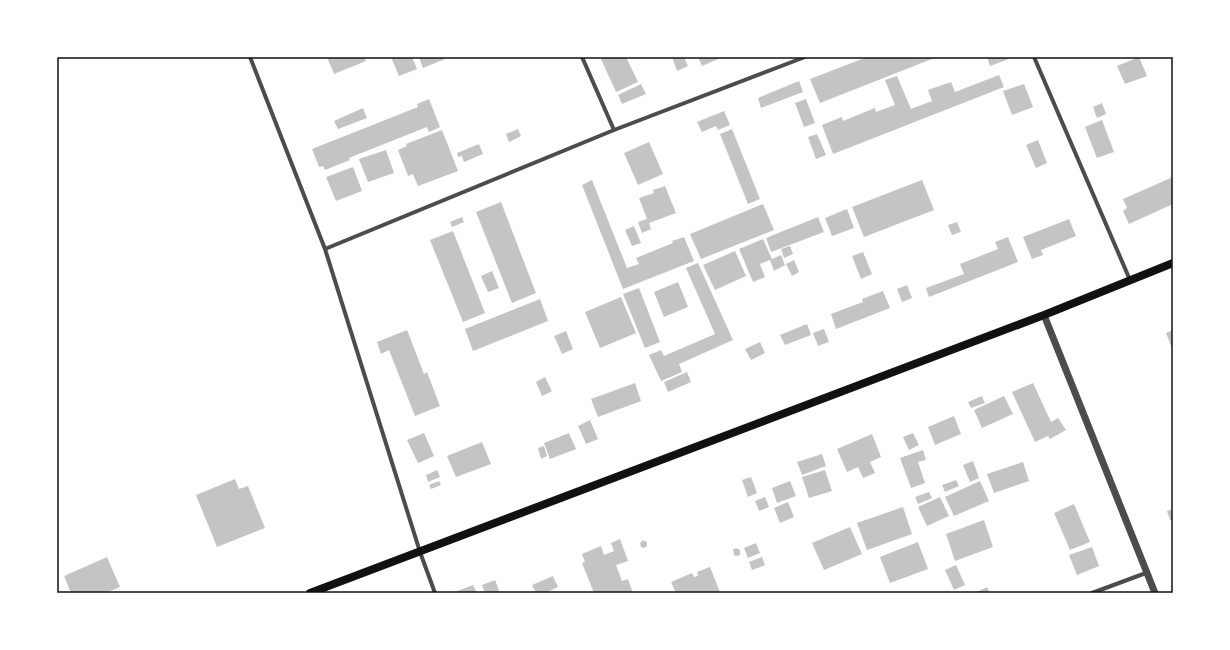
<svg xmlns="http://www.w3.org/2000/svg" width="1230" height="650" font-family="Barlow,sans-serif">
	<style>
		.building { fill: #c4c4c4 }
		.lines { fill: none; stroke-linecap: round; stroke-linejoin: round }
		.minor { stroke: #4c4c4c; stroke-width: 4 }
		.tertiary { stroke: #4c4c4c; stroke-width: 7 }
		.secondary { stroke: #111; stroke-width: 8 }
		.neatline { fill: none; stroke: #111; stroke-width: 1.5 }
	</style>
	<rect width="100%" height="100%" fill="#fff"/>
	<path class="building" d="M327,57h37l2,4 -32,13z
		M391,57h21l5,12 -18,7z
		M419,57h25l1,2 -22,9z
		M600,57h26l12,25 -22,10z
		M672,57h12l4,9 -11,5z
		M698,57h25l-21,9z
		M867,57h70l-117,46 -10,-24z
		M987,57h27l-24,9z
		M1139,57l8,19 -22,8 -8,-18z
		M999,75l5,12 -171,67 -11,-29 20,-8 1,4 32,-13 1,4 19,-7 -10,-25 12,-4 14,33 21,-8 -4,-11 23,-8 4,10z
		M799,81l4,11 -42,16 -3,-10z
		M641,84l5,10 -24,10 -4,-9z
		M1024,84l9,23 -21,8 -9,-24z
		M429,99l11,28 -11,5 -2,-5 -78,31 1,2 -25,10 -2,-4 -4,1 -7,-18 106,-42 -1,-3z
		M806,99l9,24 -11,4 -9,-24z
		M1102,103l4,11 -9,4 -4,-11z
		M363,108l4,10 -29,11 -4,-8z
		M724,111l6,14 -12,5 -2,-4 -14,6 -5,-10z
		M1102,120l12,32 -17,6 -12,-31z
		M518,129l3,7 -12,6 -3,-8z
		M732,129l28,70 -12,5 -28,-70z
		M442,130l16,41 -40,15 -5,-12 -5,2 -10,-26 9,-4 -1,-2z
		M817,134l9,21 -10,4 -8,-22z
		M1038,140l9,23 -11,5 -10,-23z
		M649,142l14,32 -25,11 -14,-32z
		M479,144l4,10 -19,8 -2,-6 -4,1 -1,-4z
		M386,150l8,23 -26,9 -9,-23z
		M353,167l9,24 -26,10 -10,-24z
		M1173,177v27l-44,20 -6,-13 4,-3 -4,-9z
		M592,180l35,88 12,-4 -3,-6 37,-15 -1,-2 12,-4 10,24 -71,28 -41,-104z
		M922,180l12,30 -70,27 -12,-30z
		M665,186l11,27 -27,10 2,6 -9,4 -4,-11 9,-3 -8,-21 15,-5 -1,-3z
		M501,202l35,91 -24,10 -36,-91z
		M763,204l11,26 -73,29 -11,-25z
		M847,209l7,19 -22,8 -7,-18z
		M462,217l2,5 -12,5 -2,-5z
		M818,217l6,15 -53,20 -5,-14z
		M1069,219l7,17 -35,14 2,5 -11,4 -9,-22z
		M957,222l4,10 -9,3 -4,-10z
		M634,226l7,17 -9,3 -7,-16z
		M453,231l32,82 -22,9 -33,-82z
		M1008,237l10,25 -89,35 -3,-9 38,-14 -4,-10 38,-15 -3,-7z
		M763,239l9,20 9,-4 4,10 -11,6 -4,-11 -10,4 5,13 -12,5 -14,-33z
		M790,246l3,8 -9,4 -3,-9z
		M735,251l11,25 -31,14 -12,-25z
		M863,252l9,22 -11,5 -9,-23z
		M794,260l5,12 -7,4 -6,-12z
		M698,263l35,77 -54,24 3,8 -21,9 -12,-26 12,-5 3,6 51,-22 -29,-66z
		M492,271l7,17 -11,4 -7,-16z
		M678,282l10,25 -24,10 -10,-25z
		M907,285l5,13 -10,4 -5,-13z
		M639,288l21,54 -15,6 -22,-54z
		M883,291l7,17 -54,21 -5,-15 32,-12 -1,-3z
		M621,297l15,36 -36,15 -15,-36z
		M540,299l8,22 -75,30 -8,-22z
		M807,324l4,11 -26,10 -5,-10z
		M824,329l5,13 -11,4 -5,-13z
		M407,330l17,44 3,-2 13,34 -25,10 -26,-66 -8,4 -4,-12z
		M1173,330v21l-7,-18z
		M566,331l7,18 -11,5 -8,-18z
		M760,342l5,11 -14,7 -6,-11z
		M687,372l4,10 -23,10 -4,-10z
		M545,377l7,14 -10,5 -6,-14z
		M635,383l6,18 -43,16 -7,-18z
		M1033,383l18,39 7,-4 8,12 -16,9 -2,-3 -13,6 -23,-50z
		M982,396l3,7 -14,5 -3,-6z
		M1004,396l9,18 -31,14 -8,-18z
		M954,416l7,18 -26,11 -7,-18z
		M590,420l8,19 -12,5 -8,-18z
		M424,433l10,23 -16,7 -11,-23z
		M569,433l7,16 -26,10 -6,-16z
		M913,433l6,12 -10,5 -6,-13z
		M872,434l9,23 -11,5 5,11 -12,5 -5,-11 -11,5 -10,-23z
		M482,442l9,22 -35,13 -9,-21z
		M544,446l3,10 -6,3 -3,-11z
		M923,450l3,10 -8,2 7,21 -14,5 -11,-30z
		M822,454l4,12 -24,9 -5,-13z
		M973,461l6,17 -9,4 -7,-17z
		M1023,462l6,19 -35,12 -7,-19z
		M437,470l3,7 -12,5 -2,-7z
		M825,470l7,21 -23,7 -7,-21z
		M751,477l6,16 -9,4 -6,-17z
		M235,479l4,10 9,-3 17,42 -48,19 -21,-52z
		M956,480l3,6 -14,6 -3,-7z
		M439,481l2,4 -10,4 -2,-4z
		M790,481l6,15 -19,7 -5,-15z
		M980,481l9,20 -35,15 -9,-19z
		M929,492l3,6 -14,6 -3,-7z
		M765,497l4,10 -10,4 -4,-10z
		M940,497l9,19 -22,10 -9,-19z
		M788,502l6,15 -14,6 -6,-15z
		M1074,504l16,38 -20,8 -16,-37z
		M903,507l9,27 -45,16 -10,-27z
		M1173,509v11h-3l-3,-9z
		M984,520l9,27 -38,14 -9,-27z
		M850,527l12,27 -38,16 -12,-27z
		M620,539l8,22 -12,4 6,16 6,-2 5,14h-39l-12,-30 3,-1 -3,-8 19,-8 3,9 10,-4 -3,-8z
		M643,540l4,2v4l-3,2 -3,-1 -1,-4z
		M918,542l10,27 -38,14 -10,-26z
		M756,543l4,10 -12,5 -4,-10z
		M1092,547l7,19 -22,9 -8,-20z
		M736,548l4,2v5l-3,1 -3,-1 -1,-5z
		M107,557l13,30 -14,6h-35l-7,-17z
		M762,557l3,8 -13,5 -3,-8z
		M956,565l9,20 -11,5 -9,-20z
		M710,567l10,25 -44,1 -5,-11 21,-9 2,4 4,-1 -1,-4z
		M553,576l5,11 -13,6h-9l-4,-8z
		M495,580l5,13h-15l-3,-8z
		M473,585l4,8h-25z
		M987,587l3,6h-15z"/>
	<g class="lines">
		<path class="minor" d="M250,57l75,192 95,303 15,41
			M582,57l32,73
			M1034,57l96,223
			M325,249l289,-119 191,-73
			M1092,593l54,-20"/>
		<path class="tertiary" d="M1044,315l111,278"/>
		<path class="secondary" d="M310,593l734,-278 129,-52"/>
	</g>
	<rect width="1230" height="650" fill="none" stroke="#ffffff" stroke-width="116"/>
	<rect x="58" y="58" width="1114" height="534" class="neatline"/>
</svg>
